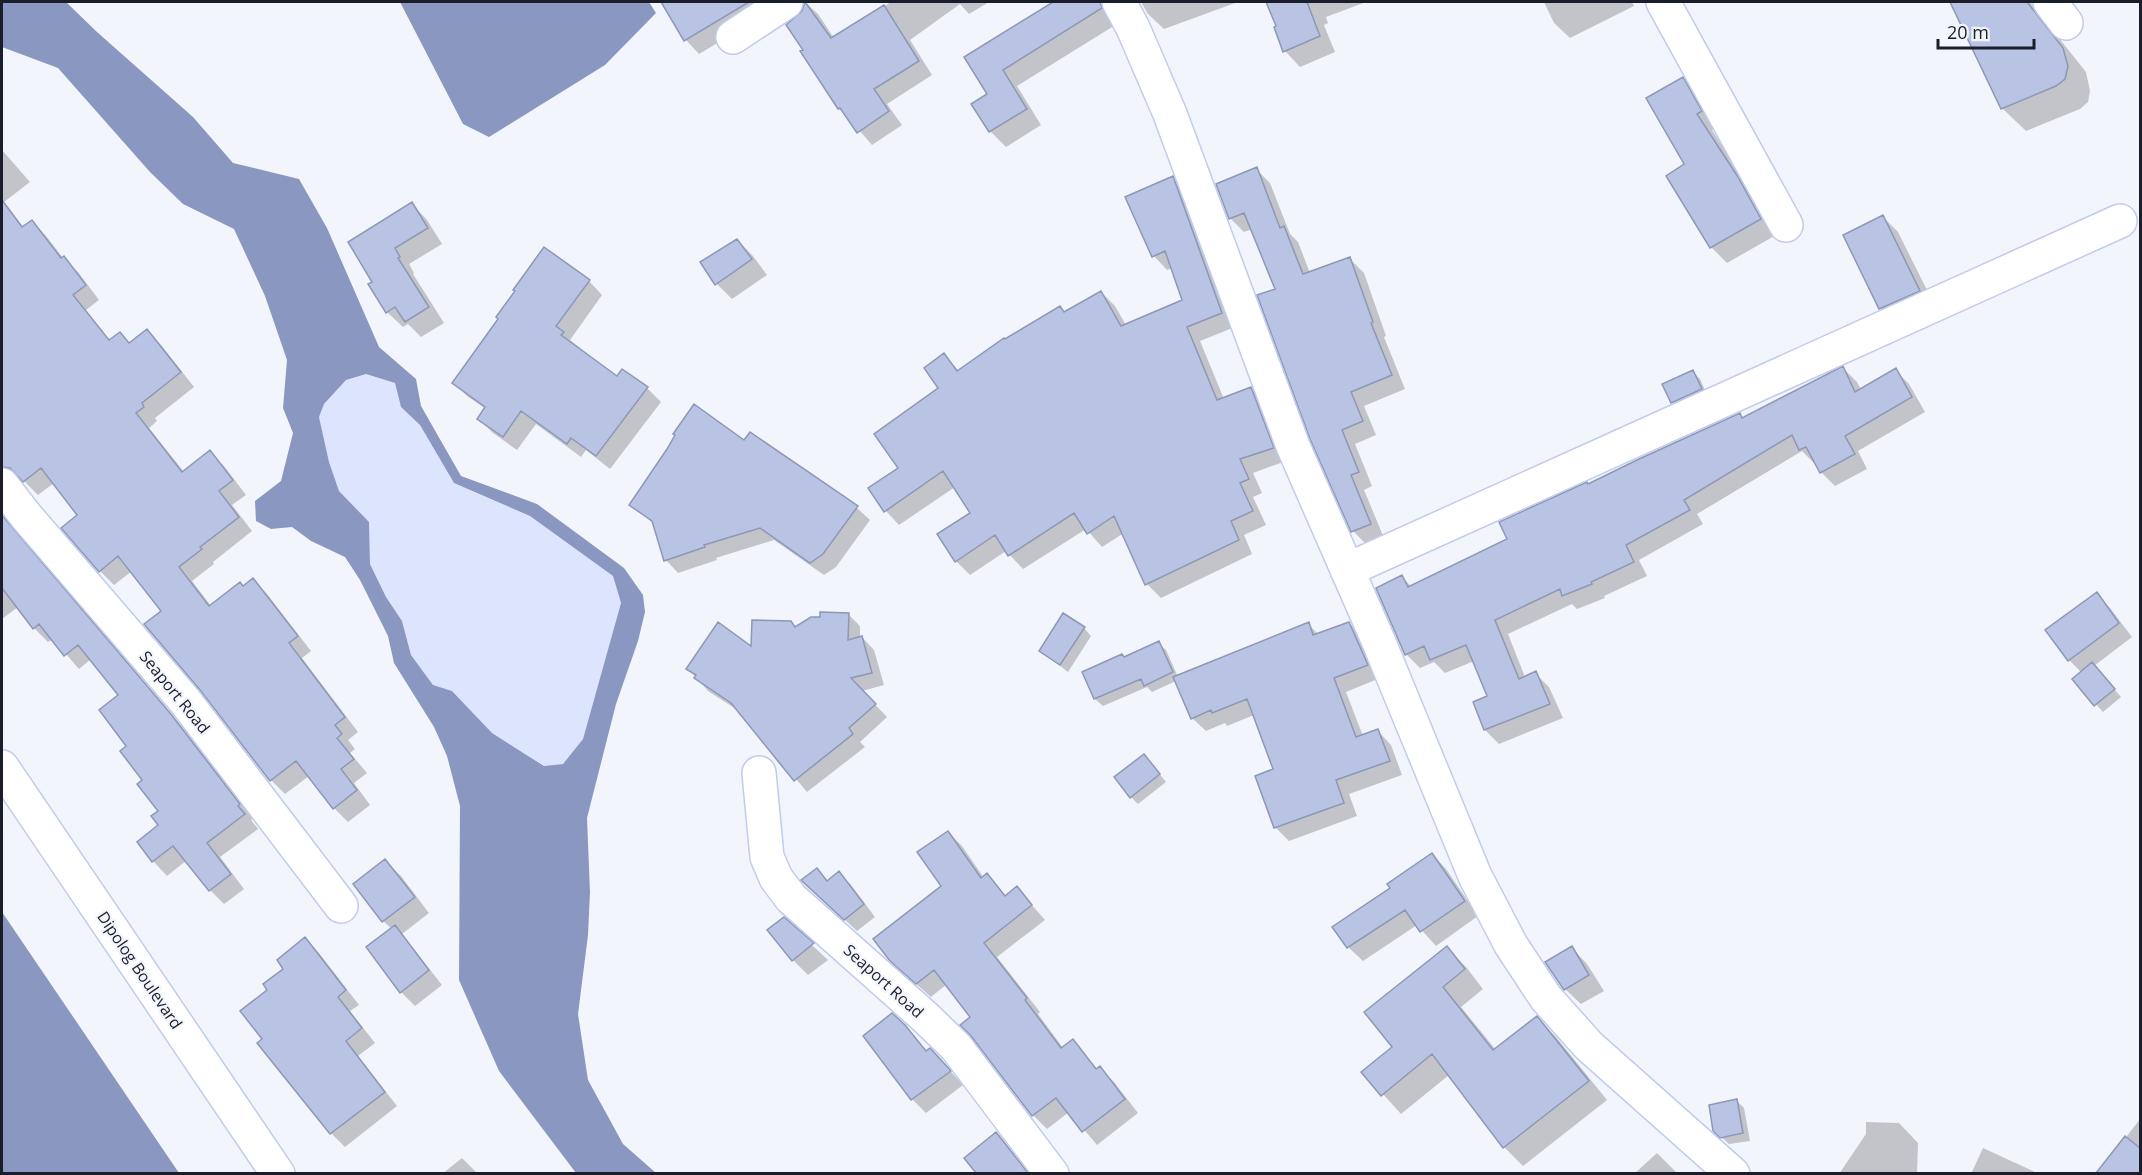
<svg xmlns="http://www.w3.org/2000/svg" width="2142" height="1175" font-family="'Open Sans',sans-serif">
	<style>
		.green { fill: #dde5fe }
		.water { fill: #8a97c0; fill-rule: evenodd }
		.shadow { fill: #0003 }
		.building { fill: #b9c3e4; stroke: #8d97b6; stroke-width: 1.5 }
		.lines { fill: none; stroke-linecap: round; stroke-linejoin: round }
		.minor-casing { stroke: #c1cced; stroke-width: 36 }
		.minor { stroke: #fff; stroke-width: 33 }
		.labels { text-anchor: middle; stroke-width: 4.5; stroke-linejoin: round; paint-order: stroke }
		.street-label { font-size: 16px; fill: #1a1e2a; stroke: #f3f5fc }
	</style>
	<rect width="100%" height="100%" fill="#f3f5fc"/>
	<path class="green" d="M366,374l29,9 6,24 19,18 34,58 76,33 83,60 8,27 -38,136 -20,25 -18,2 -53,-33 -40,-42 -19,-6 -22,-30 -9,-34 -16,-24 -16,-33 -1,-42 -30,-31 -10,-29 -10,-45 5,-13 22,-24z"/>
	<path class="water" d="M2,2h64l31,30 96,85 40,46 66,16 28,49 52,119 37,32 5,27 40,70 76,28 87,64 19,27 2,17 -7,29 -22,63 -29,114 3,74 -2,43 -10,79 10,66 35,64 33,29h-80l-77,-102 -40,-91 1,-174 -13,-50 -13,-29 -40,-64 -6,-27 -28,-56 -15,-23 -34,-16 -19,-14 -21,2 -15,-8 -1,-20 26,-20 12,-48 -10,-25 4,-48 -22,-64 -31,-67 -51,-25 -33,-32 -92,-104 -56,-21zM366,374l29,9 6,24 19,18 34,58 76,33 83,60 8,27 -38,136 -20,25 -19,2 -52,-33 -40,-42 -19,-6 -22,-30 -9,-34 -16,-24 -16,-33 -1,-42 -30,-31 -10,-29 -10,-45 5,-13 22,-24z
		M400,2h249l7,11 -51,52 -116,72 -26,-13z
		M2,912l177,261h-177z"/>
	<path class="shadow" d="M662,2h125l-88,52 -13,-14z
		M805,2l13,12 16,24 57,-36h98l-20,12 -9,-10 -50,36 22,35 -45,29 15,21 -30,20 -32,-37 -35,-58z
		M1086,2h21l10,22 -100,62 24,39 -35,22 -16,-16v-37l34,-73z
		M1141,2h97l-74,27 -16,-15z
		M1268,2h98l-40,15 2,6 -4,2 11,27 -35,15 -15,-16 -7,-24z
		M1544,2h88l2,4 -64,32 -16,-15z
		M1952,2h78l56,70 4,19 -2,11 -8,7 -54,22 -24,-23z
		M1683,79l15,16 18,32 -4,3 41,64 23,41 -49,28 -15,-15 -44,-72 18,-11z
		M2,150l28,32 -26,20 20,26 8,-6 14,14 17,22 15,14 21,28 -13,10 24,31 20,3 17,-13 14,14 33,42 -39,31 2,3 -8,7 35,44 26,-20 14,14 22,29 -14,10 20,26 -39,31 1,2 -22,17 19,25 42,-26 14,14 44,57 -9,7 56,74 -10,8 7,9 -5,4 17,20 -13,10 16,22 -22,17 -14,-14 -25,-32 -24,18 -14,-14 -108,-169 -31,-40 -18,14 -14,-14 -20,-55 -26,-33 -16,12 -14,-14 -10,-1 -12,9z
		M1256,169l14,14 20,51 8,8 12,31 40,-14 14,14 22,63 -2,1 21,52 -41,17 12,29 -21,9 17,42 -8,4 20,48 -17,7 -14,-14 -41,-93 -35,-148 -25,-61 -8,3 -14,-14z
		M1173,178l14,14 48,135 -35,14 24,58 27,-11 14,14 21,59 -33,12 9,20 -9,4 13,28 -22,10 8,19 -91,44 -14,-14 -23,-51 -22,14 -16,-18 -63,40 -17,-18 -36,24 -14,-14 16,-48 -17,-26 -56,38 -13,-14 -16,-22 30,-21 40,-79 4,-34 15,16 101,-63 5,5 36,-21 14,14 11,19 58,-24 -11,-33 -6,2 -13,-14z
		M412,204l15,16 15,24 -33,20 5,9 -1,1 31,49 -23,14 -13,-13 -5,3 -16,-15 -13,-30z
		M1883,217l15,15 37,74 -39,18 -16,-16z
		M737,240l16,16 14,19 -35,24 -15,-15z
		M589,281l13,14 -32,45 47,38 5,-7 25,17 14,14 -51,67 -24,-19 -5,7 -45,-33 -19,26 -24,-17 -14,-14 7,-10 -19,-13 -13,-14z
		M1843,368l14,14 4,8 34,-20 14,14 16,28 -67,39 9,18 -32,17 -14,-14 -5,-10 -2,1 -12,-12 -105,63 6,10 -64,36 8,16 -43,20 1,2 -28,11 -5,-5 -64,30 17,43 10,-4 14,14 14,31 -64,26 -14,-14 -10,-27 14,-6 -15,-36 -29,12 -11,-11 -14,6 -14,-14 -4,-77 9,9 98,-46 80,-54 150,-71 4,4z
		M1692,371l8,8 8,18 -28,13 -8,-8z
		M751,434l106,74 13,12 -34,47 -12,8 -50,-35 -58,18 1,2 -39,13 -12,-13 -11,-35 -24,-21 114,-61z
		M2,513l24,31 158,185 69,90 -2,1 7,9 -38,28 24,32 -20,15 -14,-14 -23,-30 -20,16 -14,-15 -14,-19 21,-16v-15l-31,-64 -9,-51 -29,-37 -12,10 -26,-30 -5,3 -14,-14 -16,-21 -16,12z
		M2096,594l14,14 22,29 -38,29 27,31 -18,15 -29,-33 8,-6 -13,-13z
		M848,614l12,12v12l2,-1 12,13 10,35 -22,6 25,26 -27,25 5,5 -58,45 -68,-81 -31,-20 -20,-23 65,-20 43,-20z
		M1349,623l14,14 17,41 -34,14 17,44 15,-5 13,14 11,30 -53,19 8,22 -68,25 -14,-14v-57l-21,-55 -27,11 -2,-3 -19,8 -14,-13 -16,-37 -24,11 -5,-5 -44,19 -8,-7 30,-40 33,-16 8,7 12,27 130,-53 11,11z
		M1084,628l7,8 -23,36 -27,-21z
		M1151,763l15,19 -28,22 -7,-7z
		M948,832l14,14 22,32 3,-3 19,21 11,-8 28,32 -48,37 43,55 -2,2 25,34 10,-7 25,29 2,-2 14,14 24,31 -41,32 -28,-33 -22,17 -14,-14 -61,-98 -25,-33 -16,13 -25,-22 37,-88z
		M1432,854l14,15 32,47 -42,30 -19,-21 -54,36 -15,-14 -14,-20 58,-38z
		M385,861l16,15 28,37 -27,21 40,51 -27,21 -14,-14 -9,-63 -9,-8z
		M817,870l11,11 11,-8 12,12 24,32 -18,14 -42,-39z
		M784,919l44,41 -20,15 -15,-15z
		M305,939l14,14 40,52 -9,6 25,32 -17,13 39,50 -52,41 -14,-14 -72,-90 5,-3 6,-50z
		M1447,948l19,19 17,22 -22,18 35,43 41,-32 19,19 51,63 -84,66 -19,-19 -55,-72 -48,39 -38,-42 31,-25z
		M1572,948l15,16 17,27 -23,13 -16,-15z
		M904,1026l23,26 16,11 20,22 -37,28 -13,-13 -48,-64z
		M1737,1101l7,7 6,33 -21,3 -14,-13z
		M2140,1119v55h-39v-4z
		M1866,1122l33,1 19,20 -1,31h-78l27,-40z
		M996,1134l8,7 24,33h-50l-12,-16z
		M1983,1148l54,25v1h-66z
		M1657,1153l21,21h-44z
		M462,1158l16,16h-36z"/>
	<path class="building" d="M661,2h88l-65,39z
		M805,2l26,36 53,-33 35,56 -45,28 15,22 -32,22 -17,-25 -2,1 -38,-58 3,-1 -17,-25 16,-14z
		M1053,2h47l2,6 -99,62 24,39 -38,23 -18,-28 16,-10 -23,-37z
		M1266,2h41l13,34 -37,16 -9,-25 2,-1z
		M1950,2h77l36,46 5,18 -3,13 -9,7 -55,23z
		M1683,77l19,34 -5,3 41,63 23,42 -51,29 -44,-72 18,-12 -38,-66z
		M1257,167l23,61 4,-2 19,48 47,-17 23,65 -2,1 21,52 -41,17 12,29 -21,9 17,42 -8,3 20,49 -20,8 -41,-93 -53,-144 18,-6 -31,-76 -15,6 -13,-35z
		M1173,176l49,137 -35,14 30,73 34,-13 23,61 -34,11 9,20 -9,4 13,28 -22,10 8,19 -94,45 -31,-69 -27,18 -13,-21 -66,43 -13,-21 -40,27 -18,-28 33,-21 -27,-42 -59,41 -16,-24 30,-20 -24,-34 64,-46 -14,-20 20,-15 13,18 47,-33 1,1 55,-33 4,6 37,-21 20,35 61,-26 -17,-49 -13,6 -27,-60z
		M2,200l20,27 10,-7 29,38 3,-2 22,29 -13,10 36,45 11,-8 9,11 18,-14 34,43 -39,31 2,4 -8,6 46,59 28,-22 23,30 -14,11 20,26 -39,30 2,2 -23,18 30,39 31,-24 3,4 10,-8 45,58 -9,7 56,74 -10,8 7,9 -5,4 17,21 -13,10 16,21 -24,19 -37,-48 -26,20 -70,-91 -56,-66 17,-13 -43,-55 -19,16 -38,-44 16,-13 -36,-47 -18,14 -13,-14 -8,-1z
		M412,202l16,26 -33,20 5,9 -2,1 31,49 -24,15 -10,-15 -9,6 -18,-29 4,-2 -24,-40z
		M1883,215l37,76 -41,18 -36,-74z
		M737,239l15,20 -37,26 -15,-23z
		M544,247l46,33 -34,46 8,6 -3,3 56,41 5,-7 26,18 -52,69 -25,-18 -4,6 -46,-33 -18,26 -26,-18 8,-12 -33,-24 46,-64 -2,-2 19,-26 -2,-1z
		M1843,366l12,26 41,-24 16,29 -67,39 10,18 -35,19 -14,-26 -7,3 -7,-15 -108,65 6,10 -64,35 8,17 -43,20 1,2 -30,12 -2,-7 -65,31 24,59 17,-8 14,33 -66,26 -11,-28 14,-6 -21,-51 -36,15 -6,-14 -19,9 -29,-67 26,-13 6,12 99,-48 -8,-17 88,-40 1,2 49,-24 103,-47 2,5z
		M1693,370l9,19 -31,14 -9,-19z
		M694,404l50,36 6,-8 108,74 -35,48 -13,9 -50,-35 -56,17 1,2 -41,14 -12,-40 -23,-16 38,-56 8,-14 -2,-1z
		M2,515l168,198 70,91 -2,2 7,8 -38,29 24,31 -22,17 -36,-45 -21,16 -15,-20 21,-17 -7,-9 7,-5 -21,-27 5,-4 -22,-29 6,-5 -27,-36 19,-15 -40,-50 -14,11 -25,-32 -6,5 -31,-41z
		M2097,592l22,31 -51,38 -23,-31z
		M820,612l29,1 -1,27 14,-4 10,37 -21,5 25,26 -27,24 4,6 -59,47 -63,-78 -37,-25 2,-3 -10,-6 32,-47 33,24 1,-26 39,1 4,6 16,-10h9z
		M1063,613l22,14 -25,38 -21,-14z
		M1309,622l4,13 36,-13 19,43 -34,13 22,59 22,-8 12,32 -54,19 8,23 -70,25 -19,-52 18,-7 -26,-70 -35,14 -1,-3 -20,9 -18,-42z
		M1159,641l14,31 -29,14 -3,-7 -47,20 -12,-27 40,-18 2,3z
		M2092,662l23,27 -21,17 -22,-27z
		M1144,754l16,20 -30,24 -16,-21z
		M948,831l33,47 6,-5 18,23 12,-10 15,19 -48,38 43,55 -2,2 36,48 12,-9 23,30 4,-3 25,33 -43,33 -26,-34 -24,18 -61,-80 -11,-11 10,-8 -36,-47 -18,14 -26,-23 -17,-22 68,-53 -24,-34z
		M1432,853l33,48 -45,31 -15,-22 -58,38 -15,-21 58,-39 -3,-4z
		M385,859l30,38 -33,25 -29,-38z
		M817,868l10,13 12,-10 25,33 -20,16 -43,-40z
		M784,917l30,26 -22,18 -25,-31z
		M395,925l34,45 -29,23 -34,-46z
		M305,937l41,53 -8,7 24,31 -16,13 39,51 -55,42 -73,-91 5,-4 -22,-28 27,-21 -4,-6 20,-15 -6,-9z
		M1447,946l18,23 -22,18 50,63 44,-34 52,65 -86,67 -71,-94 -51,42 -20,-24 31,-25 -28,-35z
		M1572,946l17,29 -25,15 -19,-28z
		M892,1013l13,12 21,26 4,-3 21,23 -40,29 -48,-64z
		M1737,1099l6,34 -23,5 -7,-7 -4,-26z
		M996,1132l18,23 14,18h-52l-12,-15z
		M2125,1136l15,12v25h-44z"/>
	<g class="lines">
		<g class="minor-casing">
			<path id="minor" d="M1119,2l14,26 37,86 123,332 85,194 97,236 36,69 35,53 43,48 144,128
				M1663,2l123,223
				M2050,2l16,21
				M733,37l53,-35
				M2,485l24,31 159,185 156,205
				M1347,570l773,-349
				M2,767l276,407
				M759,773l8,84 9,21 15,20 134,119 31,30 96,127"/>
		</g>
		<use href="#minor" class="minor"/>
	</g>
	<g class="labels">
		<g class="street-label">
			<text transform="translate(175 692) rotate(51)" y="6">Seaport Road</text>
			<text transform="translate(140 970) rotate(56)" y="6">Dipolog Boulevard</text>
			<text transform="translate(884 981) rotate(42)" y="6">Seaport Road</text>
		</g>
	</g>
	<rect width="2142" height="1175" fill="none" stroke="#1a1e2a" stroke-width="6"/>
	<path d="M1938 39v9h96v-9" fill="none" stroke="#1a1e2a" stroke-width="3"/>
	<text x="1947" y="39" font-size="18" fill="#1a1e2a" stroke="#f3f5fc" stroke-width="4.5" paint-order="stroke">20 m</text>
</svg>
